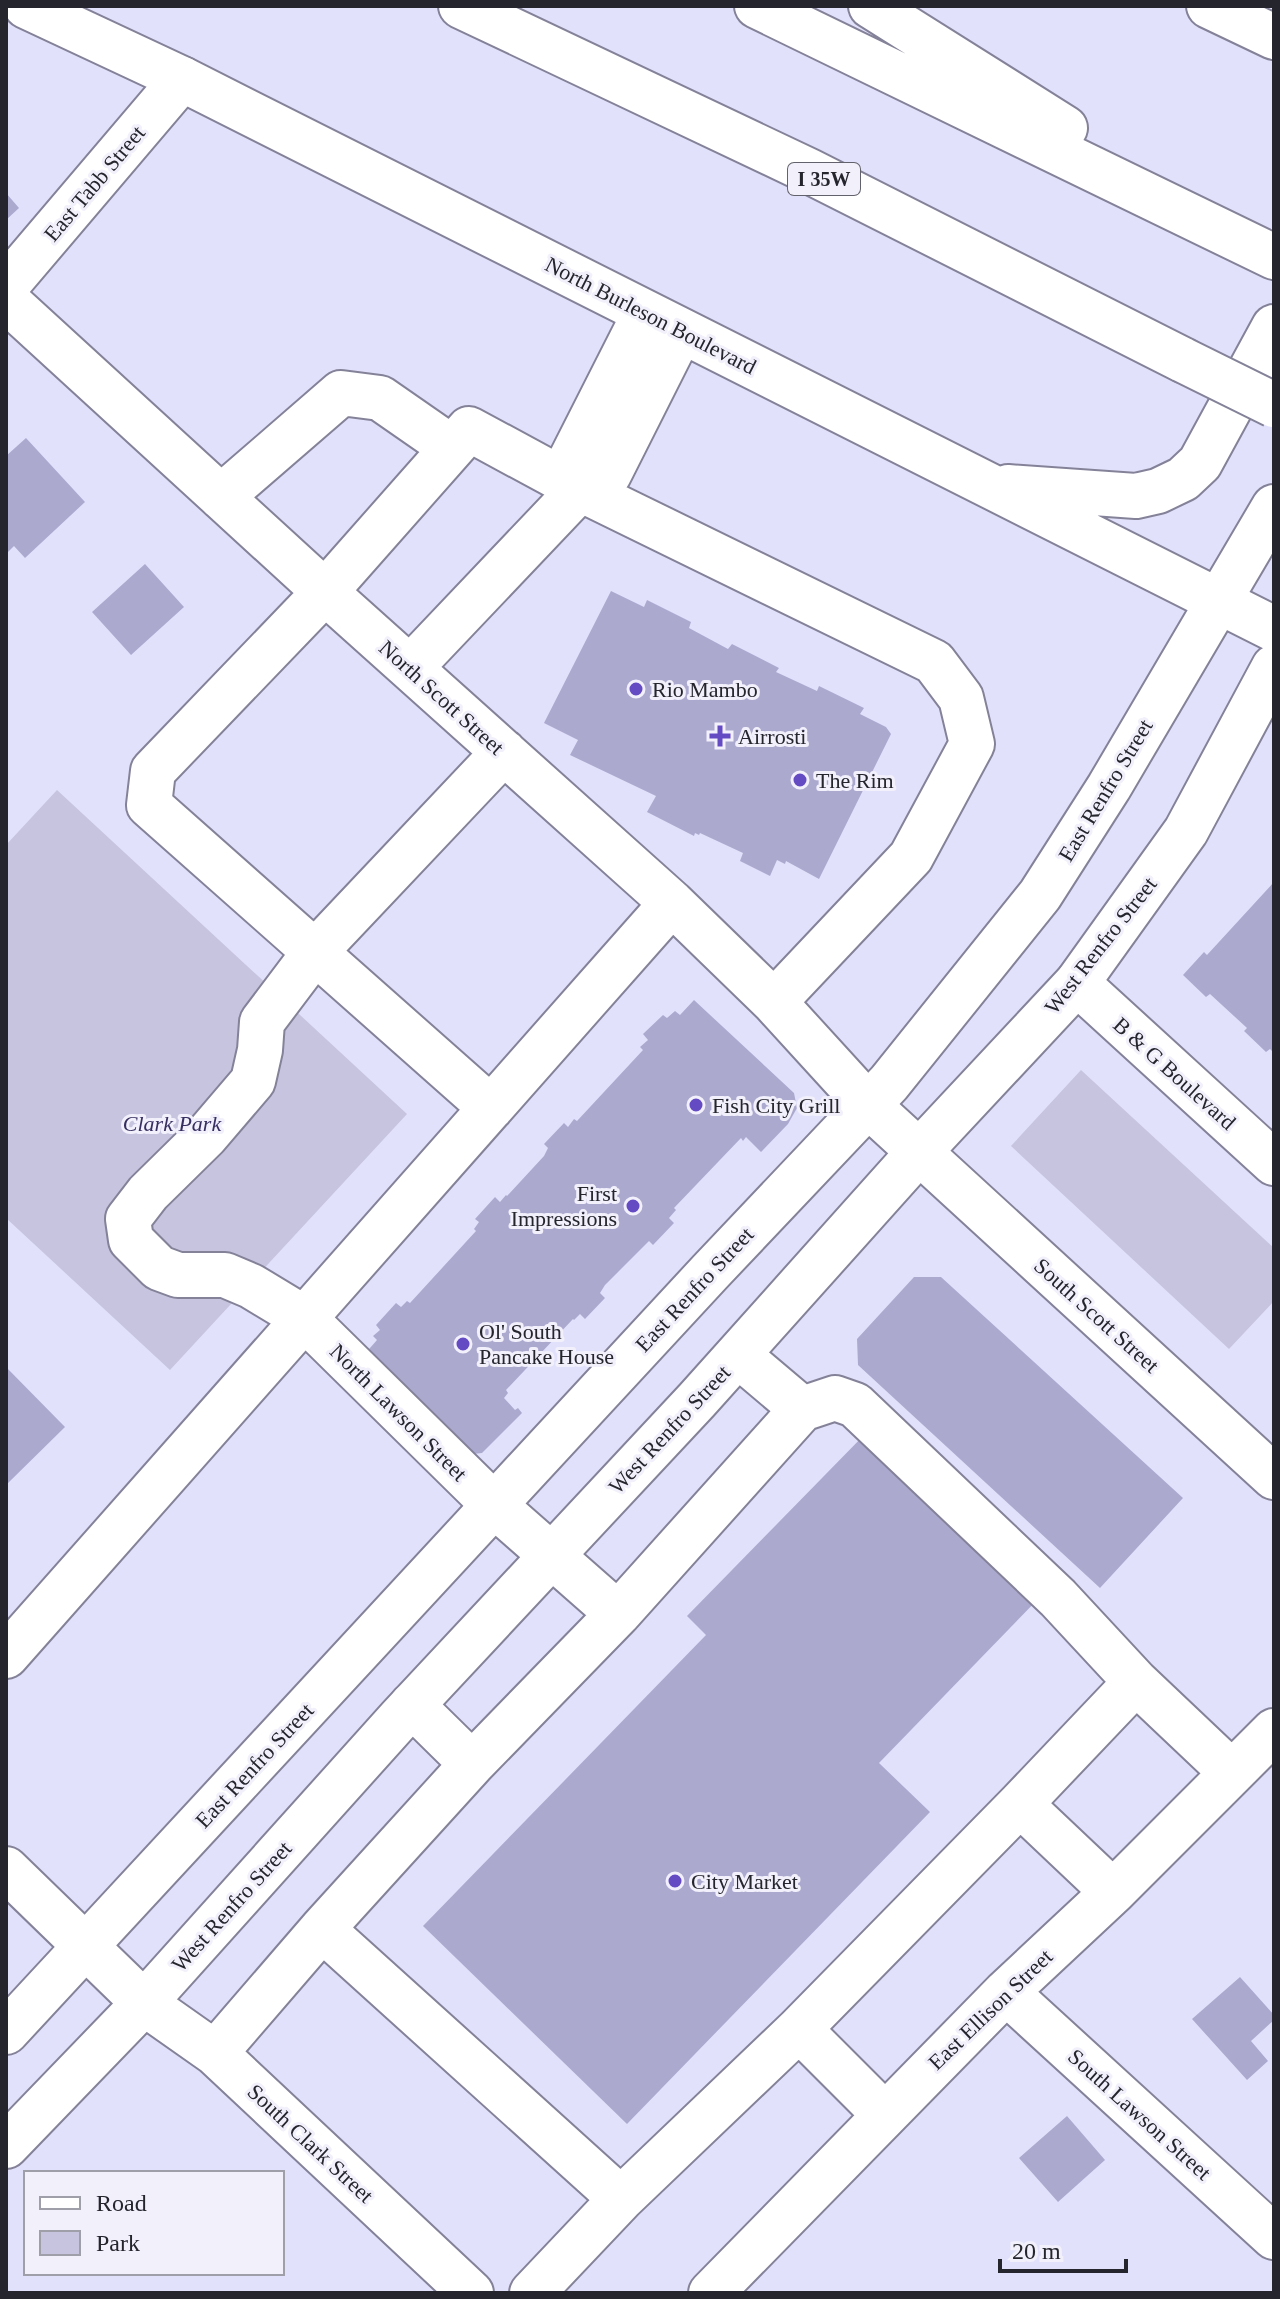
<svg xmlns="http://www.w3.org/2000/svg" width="1280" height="2299" font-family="'Times New Roman',serif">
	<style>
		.green { fill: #c6c4df }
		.building { fill: #aca9cf }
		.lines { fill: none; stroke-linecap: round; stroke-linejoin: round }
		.minor-casing { stroke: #848299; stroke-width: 48 }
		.major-casing { stroke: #848299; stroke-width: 48 }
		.highway-casing { stroke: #848299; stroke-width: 48 }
		.minor { stroke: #fff; stroke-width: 44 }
		.major { stroke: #fff; stroke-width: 44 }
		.highway { stroke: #fff; stroke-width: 44 }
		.highway-bridge-casing { stroke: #848299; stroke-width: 48; stroke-linecap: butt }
		.highway-bridge { stroke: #fff; stroke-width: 44 }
		.poi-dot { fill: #644ac3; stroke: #f1f0fb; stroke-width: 3 }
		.labels { text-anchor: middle; stroke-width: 6; stroke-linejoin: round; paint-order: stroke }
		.shield { fill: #f1f0fb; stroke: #62626c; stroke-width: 2 }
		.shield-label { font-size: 20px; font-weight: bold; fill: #25252e }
		.street-label { font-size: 22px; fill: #25252e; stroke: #f1f0fb }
		.poi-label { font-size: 22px; fill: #25252e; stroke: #f1f0fb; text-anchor: start }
		.park-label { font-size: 22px; font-style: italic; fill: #362f60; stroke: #f1f0fb }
	</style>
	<rect width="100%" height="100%" fill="#e2e1fb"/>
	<path class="green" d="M57,790l350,324 -237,256 -164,-152v-373z
		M1081,1070l193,178v53l-45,48 -218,-203z"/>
	<path class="building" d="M6,193l13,15 -13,12z
		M26,438l59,64 -60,56 -11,-12 -8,8v-98z
		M145,564l39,43 -53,48 -39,-43z
		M611,591l33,16 3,-7 44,22 -2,6 39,21 4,-5 47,24 -3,4 41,19 2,-5 45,22 -4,6 26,13 5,7 -72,145 -33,-18 -1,3 -8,-4 -7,16 -30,-15 3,-8 -43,-20 -1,2 -4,-2 -1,3 -47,-24 9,-16 -86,-41 8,-15 -34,-17z
		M1274,882v171l-4,-4 -4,3 -22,-21 3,-3 -37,-34 -4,3 -23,-22 21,-23 3,3z
		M694,1000l100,93 3,15 -9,16 -27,28 -15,-15 -3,4 -2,-3 -67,70 2,2 -7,8 5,5 -21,22 -4,-4 -44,44 -5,8 5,5 -20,21 -5,-5 -6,6 -1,-1 -67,71 2,3 -4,5 11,12 3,-2 4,5 -40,40 -9,1 -110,-98 14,-16 -4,-4 7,-6 -4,-5 20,-22 5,4 6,-6 3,2 66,-72 -2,-2 5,-7 -4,-3 20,-22 5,5 6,-7 1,1 37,-40 4,-8 -4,-4 20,-21 4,4 6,-8 3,2 66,-71 -3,-3 8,-7 -5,-6 20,-19 4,3 8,-7 5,4z
		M914,1277h27l242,221 -83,90 -242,-223 -1,-26z
		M6,1367l59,60 -59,58z
		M868,1431l171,167 -160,165 51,49 -303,312 -204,-198 283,-291 -19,-19z
		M1240,1977l34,38v5l-23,21 17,20 -21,19 -55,-61z
		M1067,2116l38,44 -47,42 -39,-44z"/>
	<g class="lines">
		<g class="minor-casing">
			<path id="minor" d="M6,286l176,-207
				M6,300l319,292 347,311 102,99 94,103 406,372
				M580,489l-9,-30 74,-146
				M221,497l120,-104 39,5 72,50
				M410,668l170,-179 29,-15 72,-143
				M504,752l-190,201 -52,69 -2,28 -7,31 -47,55 -58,57 -20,26 3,21 28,28 19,7h47l26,11 53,32 190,187 124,109
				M1077,983l197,180
				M491,1108l-342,-303 4,-34 172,-179 144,-163 111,60 354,173 27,36 11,46 -61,113 -137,145
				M802,1409l33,-11 20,7 203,193 78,84
				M6,1656l666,-753
				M412,1705l60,59
				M1020,1804l93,88
				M6,1869l138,134 71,50 256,240
				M322,1929l299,270
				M1006,1992l268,245
				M799,2029l85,85
				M215,2053l107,-124 150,-165 146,-150 184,-205 -64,-54
				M532,2293l89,-94 178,-170 221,-225 116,-122 95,90
				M711,2293l295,-301 107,-100 161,-161"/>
		</g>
		<g class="major-casing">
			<path id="major" d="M26,6l156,73 1092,550
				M1209,6l65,31
				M1008,487l128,9 22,-5 25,-12 17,-16 74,-136
				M6,2032l704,-760 179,-189 151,-188 69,-108 165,-280
				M6,2146l138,-143 256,-285 297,-318 222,-248 158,-169 109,-152 88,-164"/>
		</g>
		<g class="highway-casing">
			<path id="highway" d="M461,6l348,165 374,189
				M757,6l517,251
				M871,6l194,122"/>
		</g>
		<use href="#minor" class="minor"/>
		<use href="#major" class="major"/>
		<use href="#highway" class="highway"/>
		<g class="highway-bridge-casing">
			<path id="highway-bridge" d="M1183,360l91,45"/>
		</g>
		<use href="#highway-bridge" class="highway-bridge"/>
	</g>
	<g class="poi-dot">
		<circle cx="636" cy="689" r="8"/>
		<path d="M716 724h8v8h8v8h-8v8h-8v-8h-8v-8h8z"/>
		<circle cx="800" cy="780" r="8"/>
		<circle cx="696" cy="1105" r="8"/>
		<circle cx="633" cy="1206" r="8"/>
		<circle cx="463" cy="1344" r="8"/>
		<circle cx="675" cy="1881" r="8"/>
	</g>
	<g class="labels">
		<rect class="shield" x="788" y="163" width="72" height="32" rx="6"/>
		<g class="shield-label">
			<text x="824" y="186">I 35W</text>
		</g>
		<g class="street-label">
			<text transform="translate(94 183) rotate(-50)" y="8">East Tabb Street</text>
			<text transform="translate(651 315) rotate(27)" y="8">North Burleson Boulevard</text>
			<text transform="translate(442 697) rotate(42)" y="8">North Scott Street</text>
			<text transform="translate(1105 790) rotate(-59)" y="8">East Renfro Street</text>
			<text transform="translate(1100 945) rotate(-52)" y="8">West Renfro Street</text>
			<text transform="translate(1175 1073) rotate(42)" y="8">B &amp; G Boulevard</text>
			<text transform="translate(694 1289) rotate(-47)" y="8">East Renfro Street</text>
			<text transform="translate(1097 1315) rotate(42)" y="8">South Scott Street</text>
			<text transform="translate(399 1412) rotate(45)" y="8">North Lawson Street</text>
			<text transform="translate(669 1429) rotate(-47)" y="8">West Renfro Street</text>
			<text transform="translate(254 1765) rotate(-47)" y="8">East Renfro Street</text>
			<text transform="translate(231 1906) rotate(-48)" y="8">West Renfro Street</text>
			<text transform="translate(990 2009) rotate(-44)" y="8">East Ellison Street</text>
			<text transform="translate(1140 2114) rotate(42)" y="8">South Lawson Street</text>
			<text transform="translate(311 2143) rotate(43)" y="8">South Clark Street</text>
		</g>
		<g class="poi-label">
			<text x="652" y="697">Rio Mambo</text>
			<text x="738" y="744">Airrosti</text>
			<text x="816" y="788">The Rim</text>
			<text x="712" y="1113">Fish City Grill</text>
			<text x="617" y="1201" text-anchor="end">First<tspan x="617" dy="25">Impressions</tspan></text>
			<text x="479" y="1339">Ol' South<tspan x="479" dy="25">Pancake House</tspan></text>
			<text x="691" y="1889">City Market</text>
		</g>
		<g class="park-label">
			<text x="172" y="1131">Clark Park</text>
		</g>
	</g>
	<rect width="1280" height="2299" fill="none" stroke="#25252e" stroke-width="16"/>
	<rect x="24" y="2171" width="260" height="104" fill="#f1f0fb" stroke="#9f9fa9" stroke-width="2"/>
	<rect x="40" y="2197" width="40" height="12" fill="#ffffff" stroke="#9f9fa9" stroke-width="2"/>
	<text x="96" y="2211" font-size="24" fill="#25252e">Road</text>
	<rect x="40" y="2231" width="40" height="24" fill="#c6c4df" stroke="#9f9fa9" stroke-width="2"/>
	<text x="96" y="2251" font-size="24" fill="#25252e">Park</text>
	<path d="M1000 2259v12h126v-12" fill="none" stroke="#25252e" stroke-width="4"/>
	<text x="1012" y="2259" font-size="24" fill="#25252e" stroke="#f1f0fb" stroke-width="6" paint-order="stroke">20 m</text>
</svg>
